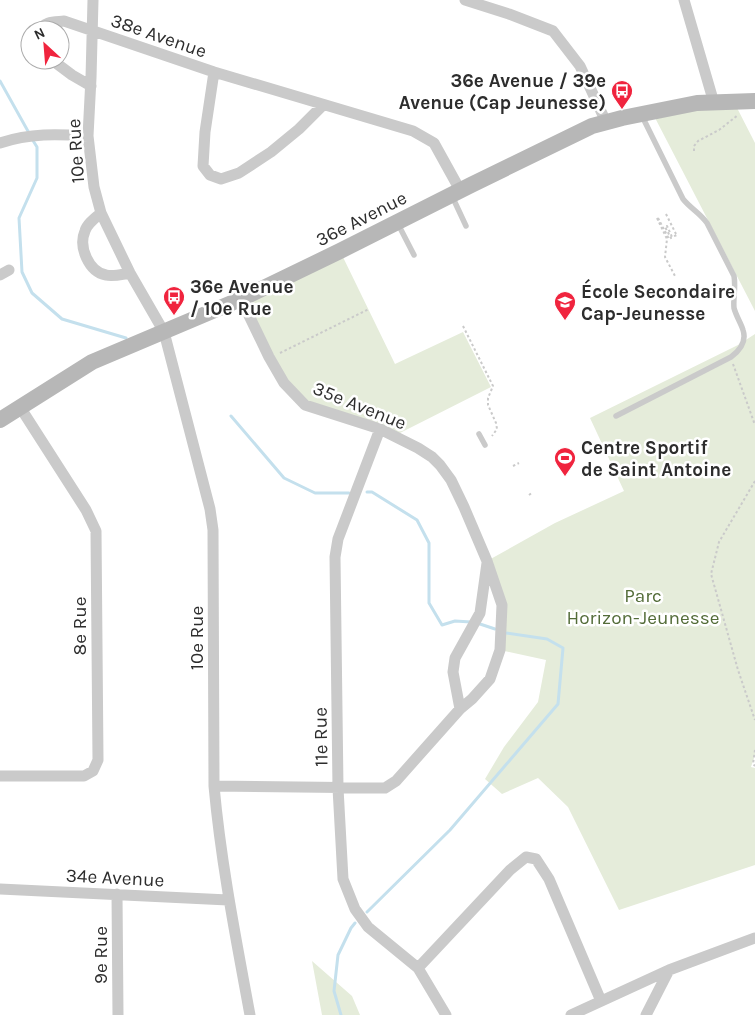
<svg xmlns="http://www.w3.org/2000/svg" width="755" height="1015" font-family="Karla,sans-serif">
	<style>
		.green { fill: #e5ecda }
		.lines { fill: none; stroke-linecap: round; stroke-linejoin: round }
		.stream { stroke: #c4e0ed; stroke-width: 3 }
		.path { stroke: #cacaca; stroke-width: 2; stroke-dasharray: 2.5 2.5; stroke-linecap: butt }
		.lane { stroke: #cacaca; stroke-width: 5.5 }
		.street { stroke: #cacaca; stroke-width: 11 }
		.secondary { stroke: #b7b7b7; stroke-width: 16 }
		.labels { text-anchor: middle; stroke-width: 5; stroke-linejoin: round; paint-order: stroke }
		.street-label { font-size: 19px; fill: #2d2d2d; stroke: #fff }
		.poi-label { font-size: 19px; font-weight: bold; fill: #2d2d2d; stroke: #fff; text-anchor: start }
		.park-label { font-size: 19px; fill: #536c38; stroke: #fff }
	</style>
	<rect width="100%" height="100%" fill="#fff"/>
	<path class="green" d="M734,102l21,41v168l-103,-199z
		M340,251l55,113 68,-32 28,55 -97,49 -89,-31 -21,-22 -43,-84z
		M755,334v421l-4,12 4,1v97l-136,45 -51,-103 -30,-29 -36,16 -17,-15 19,-32 34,-45 8,-42 -46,-10 2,-45 -15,-44 68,-38 69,-32 -34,-73 148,-73z
		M312,961l40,35 8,19h-38z"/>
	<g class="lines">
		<path class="stream" d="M0,81l29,52
			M32,139l5,8v31l-18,40 3,54 10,21 30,26 64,19
			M231,416l53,62 31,15h34
			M367,492h5l45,28 12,23v60l13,22 13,-4 16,1
			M480,624l15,5
			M367,912l83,-82 108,-126 5,-56 -16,-9 -41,-6
			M341,1015l-7,-24 4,-36 13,-27 4,-5"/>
		<path class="path" d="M694,151v-5l4,-5 21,-11 19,-15
			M666,214l10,20
			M657,218l10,21 -2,18 10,19
			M658,218l11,21 2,-1 -6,-11 2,-1 5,11 5,-2v1
			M463,326l30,60 -5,12v7l8,18 1,6 -5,7
			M280,353l89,-44
			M733,364l22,61
			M513,466l6,-3
			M755,481l-36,61 -8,32 27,96 17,50
			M529,495l4,-3
			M755,750l-2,14 2,2"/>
		<path class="lane" d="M452,196l14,30
			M398,224l16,31
			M616,416l115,-59c8,-6 16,-15 12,-27 -2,-7 -7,-14 -9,-22 -1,-11 2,-21 0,-32l-27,-53c-7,-10 -17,-15 -24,-24l-41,-83
			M479,434l6,11"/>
		<path class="street" d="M93,0l-2,78 -3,58 6,51 7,26 29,60 34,59 46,177 3,21 1,256c7,77 22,153 36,229
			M465,0l44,14 44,17 27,35 26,56
			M684,0l30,103
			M40,30c4,-9 15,-8 24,-9l150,51 199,59 21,12 26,47
			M52,60l20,15 19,11
			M214,72l-9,60 -2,34 7,9 11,4 18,-6 32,-21 28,-23 24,-24
			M0,143c30,-10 57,-9 88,-7
			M101,213c-6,5 -14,11 -16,18 -7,16 4,41 21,44 7,2 17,-1 24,-2
			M0,275l9,-5
			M380,429l-42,110 -3,18 3,231 5,91 12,30 13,18 50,41 28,47
			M460,709l-7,-37 2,-14 25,-45 7,-50
			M0,776h84l9,-5 5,-11 -2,-229 -10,-21 -66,-103
			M214,786l171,2 11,-7 64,-72 12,-10 18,-20 10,-29 2,-45 -15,-44 -23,-54 -13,-27 -11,-15 -8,-8 -14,-9 -38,-19 -75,-24 -21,-22 -15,-26 -28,-58
			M0,889l228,11
			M117,894l1,121
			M418,968l92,-98 16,-13 10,2 13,20 52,122
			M571,1015l98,-45 86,-32
			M646,1015l23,-45"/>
		<path class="secondary" d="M0,420l92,-58 149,-63 99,-48 131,-66 121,-59 30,-8 75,-15 58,-2"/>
	</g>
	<defs>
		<g id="bus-pin" transform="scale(1.125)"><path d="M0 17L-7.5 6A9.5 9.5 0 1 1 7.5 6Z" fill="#f0243e" stroke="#fff"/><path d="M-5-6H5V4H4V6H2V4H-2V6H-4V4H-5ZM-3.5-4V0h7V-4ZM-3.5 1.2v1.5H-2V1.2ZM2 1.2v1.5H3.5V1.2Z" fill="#fff"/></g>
		<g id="school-pin" transform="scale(1.125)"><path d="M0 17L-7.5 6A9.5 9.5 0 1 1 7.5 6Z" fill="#f0243e" stroke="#fff"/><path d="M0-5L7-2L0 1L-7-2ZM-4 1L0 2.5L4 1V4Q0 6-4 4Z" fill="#fff"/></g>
		<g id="stadium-pin" transform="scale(1.125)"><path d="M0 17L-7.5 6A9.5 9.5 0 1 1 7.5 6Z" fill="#f0243e" stroke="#fff"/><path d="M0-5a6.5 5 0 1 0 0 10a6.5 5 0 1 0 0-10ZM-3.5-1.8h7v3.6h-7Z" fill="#fff"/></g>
	</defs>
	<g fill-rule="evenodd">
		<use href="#bus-pin" x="622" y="91"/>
		<use href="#bus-pin" x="174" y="297"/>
		<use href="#school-pin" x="565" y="302"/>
		<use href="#stadium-pin" x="565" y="458"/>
	</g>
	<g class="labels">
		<g class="street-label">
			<text transform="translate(159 35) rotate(19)" y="7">38e Avenue</text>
			<text transform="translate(75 151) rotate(-94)" y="7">10e Rue</text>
			<text transform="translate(361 218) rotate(-27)" y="7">36e Avenue</text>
			<text transform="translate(360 405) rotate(22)" y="7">35e Avenue</text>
			<text transform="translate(79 626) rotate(-90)" y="7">8e Rue</text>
			<text transform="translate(196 638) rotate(-90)" y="7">10e Rue</text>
			<text transform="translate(320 737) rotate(-91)" y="7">11e Rue</text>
			<text transform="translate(115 877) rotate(3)" y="7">34e Avenue</text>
			<text transform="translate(100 955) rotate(-90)" y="7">9e Rue</text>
		</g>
		<g class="poi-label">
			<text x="606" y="87" text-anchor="end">36e Avenue / 39e<tspan x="606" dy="22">Avenue (Cap Jeunesse)</tspan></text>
			<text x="190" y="293">36e Avenue<tspan x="190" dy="22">/ 10e Rue</tspan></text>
			<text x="581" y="298">École Secondaire<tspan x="581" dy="22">Cap-Jeunesse</tspan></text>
			<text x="581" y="454">Centre Sportif<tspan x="581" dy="22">de Saint Antoine</tspan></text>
		</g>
		<g class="park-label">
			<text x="643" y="602">Parc<tspan x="643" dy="22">Horizon-Jeunesse</tspan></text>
		</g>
	</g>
	<g transform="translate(45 45) rotate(334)"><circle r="24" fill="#ffffff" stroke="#ababab"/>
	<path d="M0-4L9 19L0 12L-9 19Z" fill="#f0243e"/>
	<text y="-8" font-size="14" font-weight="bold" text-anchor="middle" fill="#2d2d2d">N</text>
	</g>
</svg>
